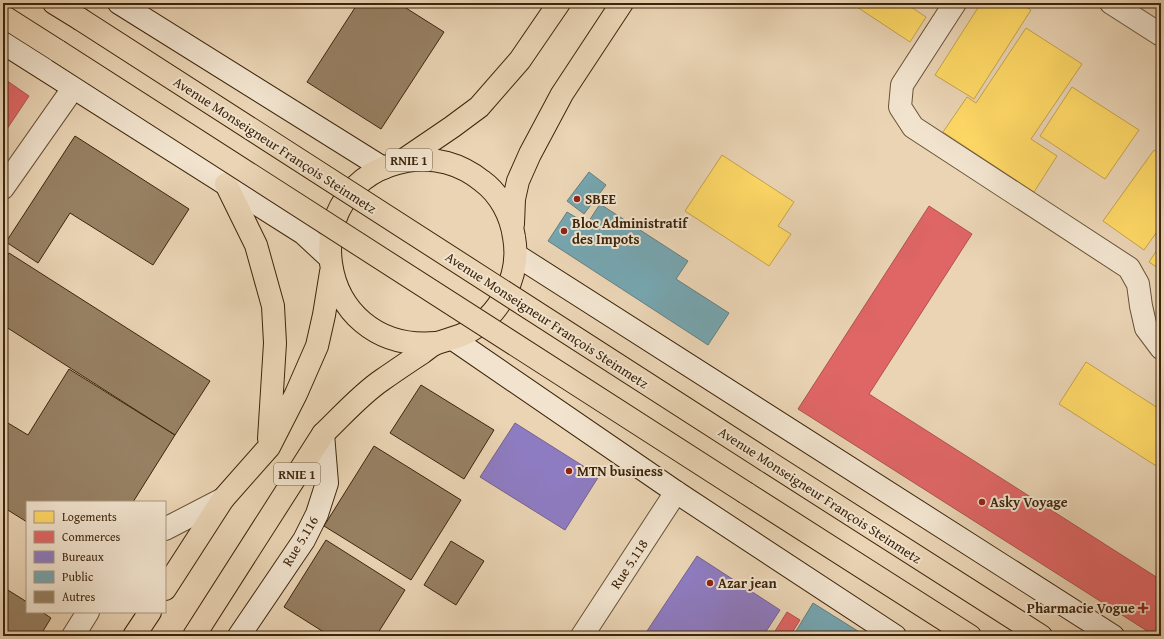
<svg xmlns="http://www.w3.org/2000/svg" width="1164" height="639" font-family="'Gentium Book Plus',serif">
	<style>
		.homes { fill: #ffd966; stroke: #c5a34b }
		.shops { fill: #e06666; stroke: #af524b }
		.offices { fill: #8e7cc3; stroke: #76628c }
		.public { fill: #76a5af; stroke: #657f7e }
		.building { fill: #978063; stroke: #3d250b }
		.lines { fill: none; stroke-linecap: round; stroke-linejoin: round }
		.street-casing { stroke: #685135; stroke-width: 24 }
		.secondary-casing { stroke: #3d250b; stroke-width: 24 }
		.primary-casing { stroke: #3d250b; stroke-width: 24 }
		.highway-casing { stroke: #3d250b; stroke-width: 24 }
		.street { stroke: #f1e3ce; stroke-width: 22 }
		.secondary { stroke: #f1e3ce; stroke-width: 22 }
		.primary { stroke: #ead4b4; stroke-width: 22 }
		.highway { stroke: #ead4b4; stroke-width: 22 }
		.primary-bridge-casing { stroke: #3d250b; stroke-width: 24; stroke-linecap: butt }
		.primary-bridge { stroke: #ead4b4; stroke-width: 22 }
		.poi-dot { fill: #8f2418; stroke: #f1e3ce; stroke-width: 1.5 }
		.labels { text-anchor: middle; stroke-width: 4; stroke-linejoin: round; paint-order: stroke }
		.shield { fill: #f1e3ce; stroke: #735e46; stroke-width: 1 }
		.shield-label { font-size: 13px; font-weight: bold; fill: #3d250b }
		.street-label { font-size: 14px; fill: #3d250b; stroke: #f1e3ce }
		.poi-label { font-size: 14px; font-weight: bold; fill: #3d250b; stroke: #f1e3ce; text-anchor: start }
	</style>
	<rect width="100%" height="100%" fill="#ead4b4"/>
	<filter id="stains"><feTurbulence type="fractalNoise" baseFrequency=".005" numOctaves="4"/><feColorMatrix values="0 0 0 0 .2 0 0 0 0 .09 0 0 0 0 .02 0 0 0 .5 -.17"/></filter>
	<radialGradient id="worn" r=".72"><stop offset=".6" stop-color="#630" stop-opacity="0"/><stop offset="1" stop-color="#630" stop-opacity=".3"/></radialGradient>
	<path class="homes" d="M851,3h54l21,14 -16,25z
		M981,3h38l12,7 -57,89 -39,-24z
		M1026,28l56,36 -51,75 26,17 -23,36 -91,-60 24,-35 9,6z
		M1072,87l67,43 -34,49 -65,-43z
		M1154,150l7,5v71l-17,24 -41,-29z
		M722,155l72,47 -16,24 13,8 -22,32 -84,-55z
		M1161,244v26l-12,-8z
		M1086,362l75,48v59l-102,-65z"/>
	<path class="shops" d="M3,78l26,18 -26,39z
		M929,206l43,28 -103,160 292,186v56h-6l-357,-227z
		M787,612l13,8 -10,16h-18z"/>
	<path class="offices" d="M515,423l84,53 -34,54 -85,-53z
		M697,556l83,54 -17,26h-108l-8,-5z"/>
	<path class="public" d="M589,172l17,13 -22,29 -17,-13z
		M600,204l88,57 -12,18 53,34 -21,32 -160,-104 19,-29 20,12z
		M813,603l48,30 1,3h-69z"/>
	<path class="building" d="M358,3h40l46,29 -63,97 -74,-47z
		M75,136l114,73 -36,56 -83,-52 -32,50 -32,-21z
		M9,253l201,128 -35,54 -172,-110v-63z
		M69,369l106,66 -42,67h-106v20l-24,-15v-87l25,15z
		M421,385l73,45 -30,49 -74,-46z
		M374,446l87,54 -50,80 -87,-54z
		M326,540l79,50 -29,46h-46l-46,-29z
		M451,541l33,20 -28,44 -32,-20z
		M3,587l24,15v10h15l9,6 -11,18h-37z"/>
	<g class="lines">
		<g class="street-casing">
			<path id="street" d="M955,3l-53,82 -2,22 13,20 216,141 9,16 3,22 5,22 15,20
				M1111,3l50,32
				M3,188l71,-101
				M165,529l58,-30
				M73,636l15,-24
				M582,636l94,-144"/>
		</g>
		<g class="secondary-casing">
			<path id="secondary" d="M119,3l264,165
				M3,43l300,190 27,25
				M516,255l597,381
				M453,339l223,153 219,144
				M239,636l65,-96 13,-26 10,-31 -4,-49"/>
		</g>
		<g class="primary-casing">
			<path id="primary" d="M54,3l26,16
				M3,16l55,35
				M767,461l274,175
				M746,493l224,143"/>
		</g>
		<g class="highway-casing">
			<path id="highway" d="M402,161l50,-34 27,-20 41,-47 39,-57
				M226,184l30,61 17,61 2,37 -6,96
				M513,224l1,-25 4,-18 12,-27 32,-60 60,-91
				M165,589l58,-90 46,-52 27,-53 21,-48 7,-31 7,-43
				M134,636l16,-24
				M194,636l129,-202c19,-18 37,-39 59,-54 13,-9 26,-18 40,-27 4,-3 9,-8 15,-10 9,-3 18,-5 27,-9 36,-17 57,-58 50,-97 -3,-21 -14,-43 -32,-56 -21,-17 -48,-25 -75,-20 -117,21 -95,193 29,182"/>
		</g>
		<use href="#street" class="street"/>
		<use href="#secondary" class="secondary"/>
		<use href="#primary" class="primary"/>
		<use href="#highway" class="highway"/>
		<g class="primary-bridge-casing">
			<path id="primary-bridge" d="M80,19l687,442
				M58,51l688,442"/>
		</g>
		<use href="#primary-bridge" class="primary-bridge"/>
	</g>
	<g class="poi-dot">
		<circle cx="577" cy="199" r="4"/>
		<circle cx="564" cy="231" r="4"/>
		<circle cx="569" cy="471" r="4"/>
		<circle cx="982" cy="502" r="4"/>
		<circle cx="710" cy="583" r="4"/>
		<path d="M1141 602h4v4h4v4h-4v4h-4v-4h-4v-4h4z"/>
	</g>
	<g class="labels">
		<g class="shield">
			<rect x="386" y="149" width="46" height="22" rx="3"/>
			<rect x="274" y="463" width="46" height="22" rx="3"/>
		</g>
		<g class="shield-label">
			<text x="409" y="165">RNIE 1</text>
			<text x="297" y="479">RNIE 1</text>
		</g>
		<g class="street-label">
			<text transform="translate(275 145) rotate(33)" y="5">Avenue Monseigneur François Steinmetz</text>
			<text transform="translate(547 320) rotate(33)" y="5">Avenue Monseigneur François Steinmetz</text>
			<text transform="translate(820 495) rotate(33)" y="5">Avenue Monseigneur François Steinmetz</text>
			<text transform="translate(300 541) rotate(-59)" y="5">Rue 5.116</text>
			<text transform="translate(629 564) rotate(-57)" y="5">Rue 5.118</text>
		</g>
		<g class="poi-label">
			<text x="585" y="204">SBEE</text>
			<text x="572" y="228">Bloc Administratif<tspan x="572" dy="16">des Impots</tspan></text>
			<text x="577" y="476">MTN business</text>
			<text x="990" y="507">Asky Voyage</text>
			<text x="718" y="588">Azar jean</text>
			<text x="1135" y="613" text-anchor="end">Pharmacie Vogue</text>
		</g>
	</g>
	<rect width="1164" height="639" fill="none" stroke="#ead4b4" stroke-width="16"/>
	<rect x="4" y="4" width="1156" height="631" fill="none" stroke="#3d250b" stroke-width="2"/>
	<rect x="8" y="8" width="1148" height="623" fill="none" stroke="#3d250b"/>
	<rect x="26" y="501" width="140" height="112" fill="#f1e3ce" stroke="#a99780"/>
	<rect x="34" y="511" width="20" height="12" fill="#ffd966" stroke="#a99780"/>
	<text x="62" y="521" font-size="12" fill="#3d250b">Logements</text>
	<rect x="34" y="531" width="20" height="12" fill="#e06666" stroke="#a99780"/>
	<text x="62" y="541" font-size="12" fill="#3d250b">Commerces</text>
	<rect x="34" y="551" width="20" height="12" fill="#8e7cc3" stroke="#a99780"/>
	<text x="62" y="561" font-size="12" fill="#3d250b">Bureaux</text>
	<rect x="34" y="571" width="20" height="12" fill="#76a5af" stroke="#a99780"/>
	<text x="62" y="581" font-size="12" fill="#3d250b">Public</text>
	<rect x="34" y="591" width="20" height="12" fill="#978063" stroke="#a99780"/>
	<text x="62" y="601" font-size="12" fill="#3d250b">Autres</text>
	<rect width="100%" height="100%" filter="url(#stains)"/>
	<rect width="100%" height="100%" fill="url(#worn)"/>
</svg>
